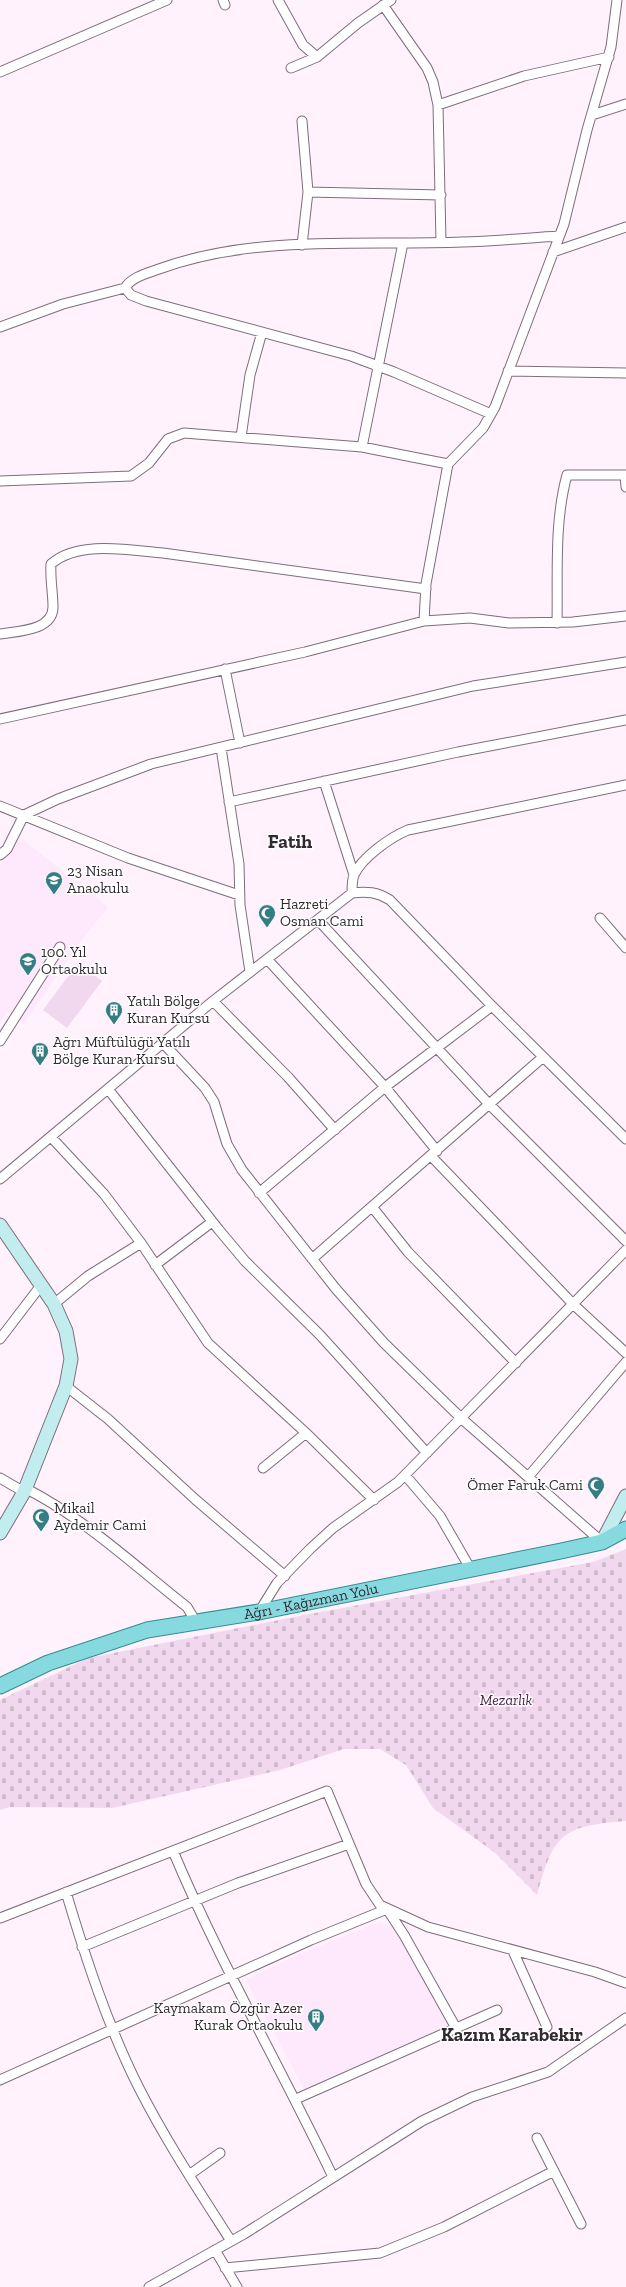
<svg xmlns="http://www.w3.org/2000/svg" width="626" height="2287" font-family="'Zilla Slab',serif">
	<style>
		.built { fill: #fee8fb }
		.grass { fill: #f2d8ee }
		.cemetery { fill: url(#cemetery-stones) }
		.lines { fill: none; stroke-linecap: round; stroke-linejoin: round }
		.street-casing { stroke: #7f6c7c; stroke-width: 11 }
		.secondary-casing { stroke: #7f6c7c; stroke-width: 15 }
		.primary-casing { stroke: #348d94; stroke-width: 17 }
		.street { stroke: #fff; stroke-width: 9 }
		.secondary { stroke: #c2edef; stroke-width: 13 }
		.primary { stroke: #86dadf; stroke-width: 15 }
		.labels { text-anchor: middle; stroke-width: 3; stroke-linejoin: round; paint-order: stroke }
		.poi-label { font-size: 15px; fill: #322a31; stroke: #fff; text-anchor: start }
		.street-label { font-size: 15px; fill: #322a31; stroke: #fff }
		.park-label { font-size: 15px; font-style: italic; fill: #4b1f48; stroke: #fff }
		.district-label { font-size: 19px; font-weight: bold; fill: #322a31; stroke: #fff }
	</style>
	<defs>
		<pattern id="cemetery-stones" width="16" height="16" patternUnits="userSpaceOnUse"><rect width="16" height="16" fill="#f2d8ee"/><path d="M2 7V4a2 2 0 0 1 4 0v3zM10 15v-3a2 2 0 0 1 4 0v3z" fill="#d0bacd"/></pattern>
	</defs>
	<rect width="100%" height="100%" fill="#fff2fd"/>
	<path class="built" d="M21,838l87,69 -30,38 -54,78 -17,-11 -7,12v-159z
		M379,1922l18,7 52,96 -145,64 -58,-109 49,-24z"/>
	<path class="grass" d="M78,963l24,18 -35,47 -24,-18z"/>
	<path class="cemetery" d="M626,1549v272c-65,5 -72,13 -89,74l-43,-43 -61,-44 -27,-43 -26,-16h-36l-64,21 -168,38 -102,-1 -10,3v-110l88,-42 216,-43 289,-53z"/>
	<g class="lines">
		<g class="street-casing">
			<path id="street" d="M223,0l2,5
				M278,0l25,45 14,12
				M383,5l44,63 6,14 5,23 3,137
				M291,68l26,-11 41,-34 33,-23
				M0,72l167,-72
				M438,105l86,-29 85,-19
				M592,115l34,-11
				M302,121l6,71 -6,53
				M308,192l133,3
				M553,252l73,-25
				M125,288l6,7 15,6 205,55 43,16 97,42
				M0,327l63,-23 62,-16c6,-11 23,-15 34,-19 96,-35 202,-23 303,-27 33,-1 65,-4 97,-6
				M508,371l118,2
				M241,437l9,-62 12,-43
				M362,447l41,-204
				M625,475l1,12
				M0,481l131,-5 18,-13 19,-24 16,-6 178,14 86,17
				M424,621l2,-37 22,-120 35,-36 12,-21 69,-183 23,-94 24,-83 6,-47
				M557,623c1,-49 -3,-101 10,-148h59
				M0,634c17,-3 53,-3 53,-27 0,-14 -3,-28 -2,-43 27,-24 78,-14 112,-11l263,36
				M225,669l15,74
				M0,719l305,-67 119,-31 46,-3 39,5 64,-1 53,-6
				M221,748l18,116 1,41 10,67
				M324,781l30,94
				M229,802l229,-50 168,-32
				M0,806l128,52 111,37
				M0,855l7,-6 17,-34 34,-16 93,-35 322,-78 153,-24
				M352,893c0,-5 0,-13 2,-18 8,-18 37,-38 54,-45l218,-45
				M600,918l26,30
				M318,920l171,184 137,137
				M267,959l118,128 52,64
				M213,1001l75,76 47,53
				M0,1041l60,-94
				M163,1043l42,45 9,14 13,42 15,26 94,119 48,54 77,75 141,124
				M108,1089l111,141 26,31 75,74 107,118
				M51,1137l53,57 37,49 67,100 98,90 68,67
				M431,1156l143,149 52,48
				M0,1179l213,-178 139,-108c15,-2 25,-1 38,7l102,106 134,133
				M259,1193l126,-106 107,-81
				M373,1208l35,44 108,111
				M312,1259l231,-202
				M155,1265l57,-43
				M54,1304l34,-28 53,-33
				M0,1339l42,-55
				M66,1386l42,33 88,81 89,76
				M263,1468l43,-35
				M405,1475l35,41 30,52
				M528,1477l98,-115
				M0,1478l24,14
				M25,1488c59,30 110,78 162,119l9,15
				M259,1612l18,-29 33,-34 23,-21 65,-46 228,-232
				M173,1851c47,112 108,217 160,326
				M66,1892c19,64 42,135 73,196 27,53 60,103 92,153
				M0,1918l327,-127 39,93 14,21 48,22 167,45 31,11
				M82,1947l156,-64 111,-39
				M513,1951l34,76
				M0,2080l311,-140 76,-31 17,26 52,93
				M296,2099l201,-89
				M537,2138l44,86
				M189,2175l31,-22
				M215,2250l22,37
				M225,2268l155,-15 64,-26 110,-56
				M149,2287l95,-53 178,-113 50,-24 76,-25 78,-54"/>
		</g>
		<g class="secondary-casing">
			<path id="secondary" d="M0,1225l54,79 12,27 5,28 -5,27 -42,106 -24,41
				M602,1542l24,-46"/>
		</g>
		<g class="primary-casing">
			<g id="primary">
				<path id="s1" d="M0,1686l48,-23 99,-33 112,-18 302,-61 41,-9 24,-13"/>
			</g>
		</g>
		<use href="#street" class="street"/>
		<use href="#secondary" class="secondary"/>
		<use href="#primary" class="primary"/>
	</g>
	<defs>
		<g id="school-pin" transform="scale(0.9)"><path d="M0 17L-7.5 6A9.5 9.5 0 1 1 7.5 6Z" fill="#347d82" stroke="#fff"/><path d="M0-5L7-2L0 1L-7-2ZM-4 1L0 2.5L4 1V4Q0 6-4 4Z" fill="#fff"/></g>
		<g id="mosque-pin" transform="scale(0.9)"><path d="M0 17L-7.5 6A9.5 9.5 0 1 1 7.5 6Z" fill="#347d82" stroke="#fff"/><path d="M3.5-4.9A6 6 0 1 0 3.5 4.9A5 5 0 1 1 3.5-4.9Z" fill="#fff"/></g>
		<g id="building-pin" transform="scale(0.9)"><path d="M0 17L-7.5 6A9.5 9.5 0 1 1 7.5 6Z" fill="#347d82" stroke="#fff"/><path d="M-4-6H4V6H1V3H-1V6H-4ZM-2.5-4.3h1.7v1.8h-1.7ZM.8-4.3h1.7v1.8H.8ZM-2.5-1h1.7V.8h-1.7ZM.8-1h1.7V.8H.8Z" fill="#fff"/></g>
	</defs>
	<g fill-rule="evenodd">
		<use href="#school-pin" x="54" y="880"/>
		<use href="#mosque-pin" x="267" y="913"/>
		<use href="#school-pin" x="28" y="961"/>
		<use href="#building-pin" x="114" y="1010"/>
		<use href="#building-pin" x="40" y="1051"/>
		<use href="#mosque-pin" x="596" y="1485"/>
		<use href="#mosque-pin" x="41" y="1517"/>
		<use href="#building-pin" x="316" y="2017"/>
	</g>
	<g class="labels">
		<g class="poi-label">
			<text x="67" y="876">23 Nisan<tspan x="67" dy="17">Anaokulu</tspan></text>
			<text x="280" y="909">Hazreti<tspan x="280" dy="17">Osman Cami</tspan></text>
			<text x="41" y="957">100. Yıl<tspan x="41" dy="17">Ortaokulu</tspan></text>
			<text x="127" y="1006">Yatılı Bölge<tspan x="127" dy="17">Kuran Kursu</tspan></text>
			<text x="53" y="1047">Ağrı Müftülüğü Yatılı<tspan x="53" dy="17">Bölge Kuran Kursu</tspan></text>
			<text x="583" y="1490" text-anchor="end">Ömer Faruk Cami</text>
			<text x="54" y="1513">Mikail<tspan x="54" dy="17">Aydemir Cami</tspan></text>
			<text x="303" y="2013" text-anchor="end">Kaymakam Özgür Azer<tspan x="303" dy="17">Kurak Ortaokulu</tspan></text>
		</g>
		<g class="street-label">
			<text dy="5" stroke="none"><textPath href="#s1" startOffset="324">Ağrı - Kağızman Yolu</textPath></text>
		</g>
		<g class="park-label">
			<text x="506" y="1705">Mezarlık</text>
		</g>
		<g class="district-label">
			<text x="290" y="848">Fatih</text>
			<text x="512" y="2041">Kazım Karabekir</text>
		</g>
	</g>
</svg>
